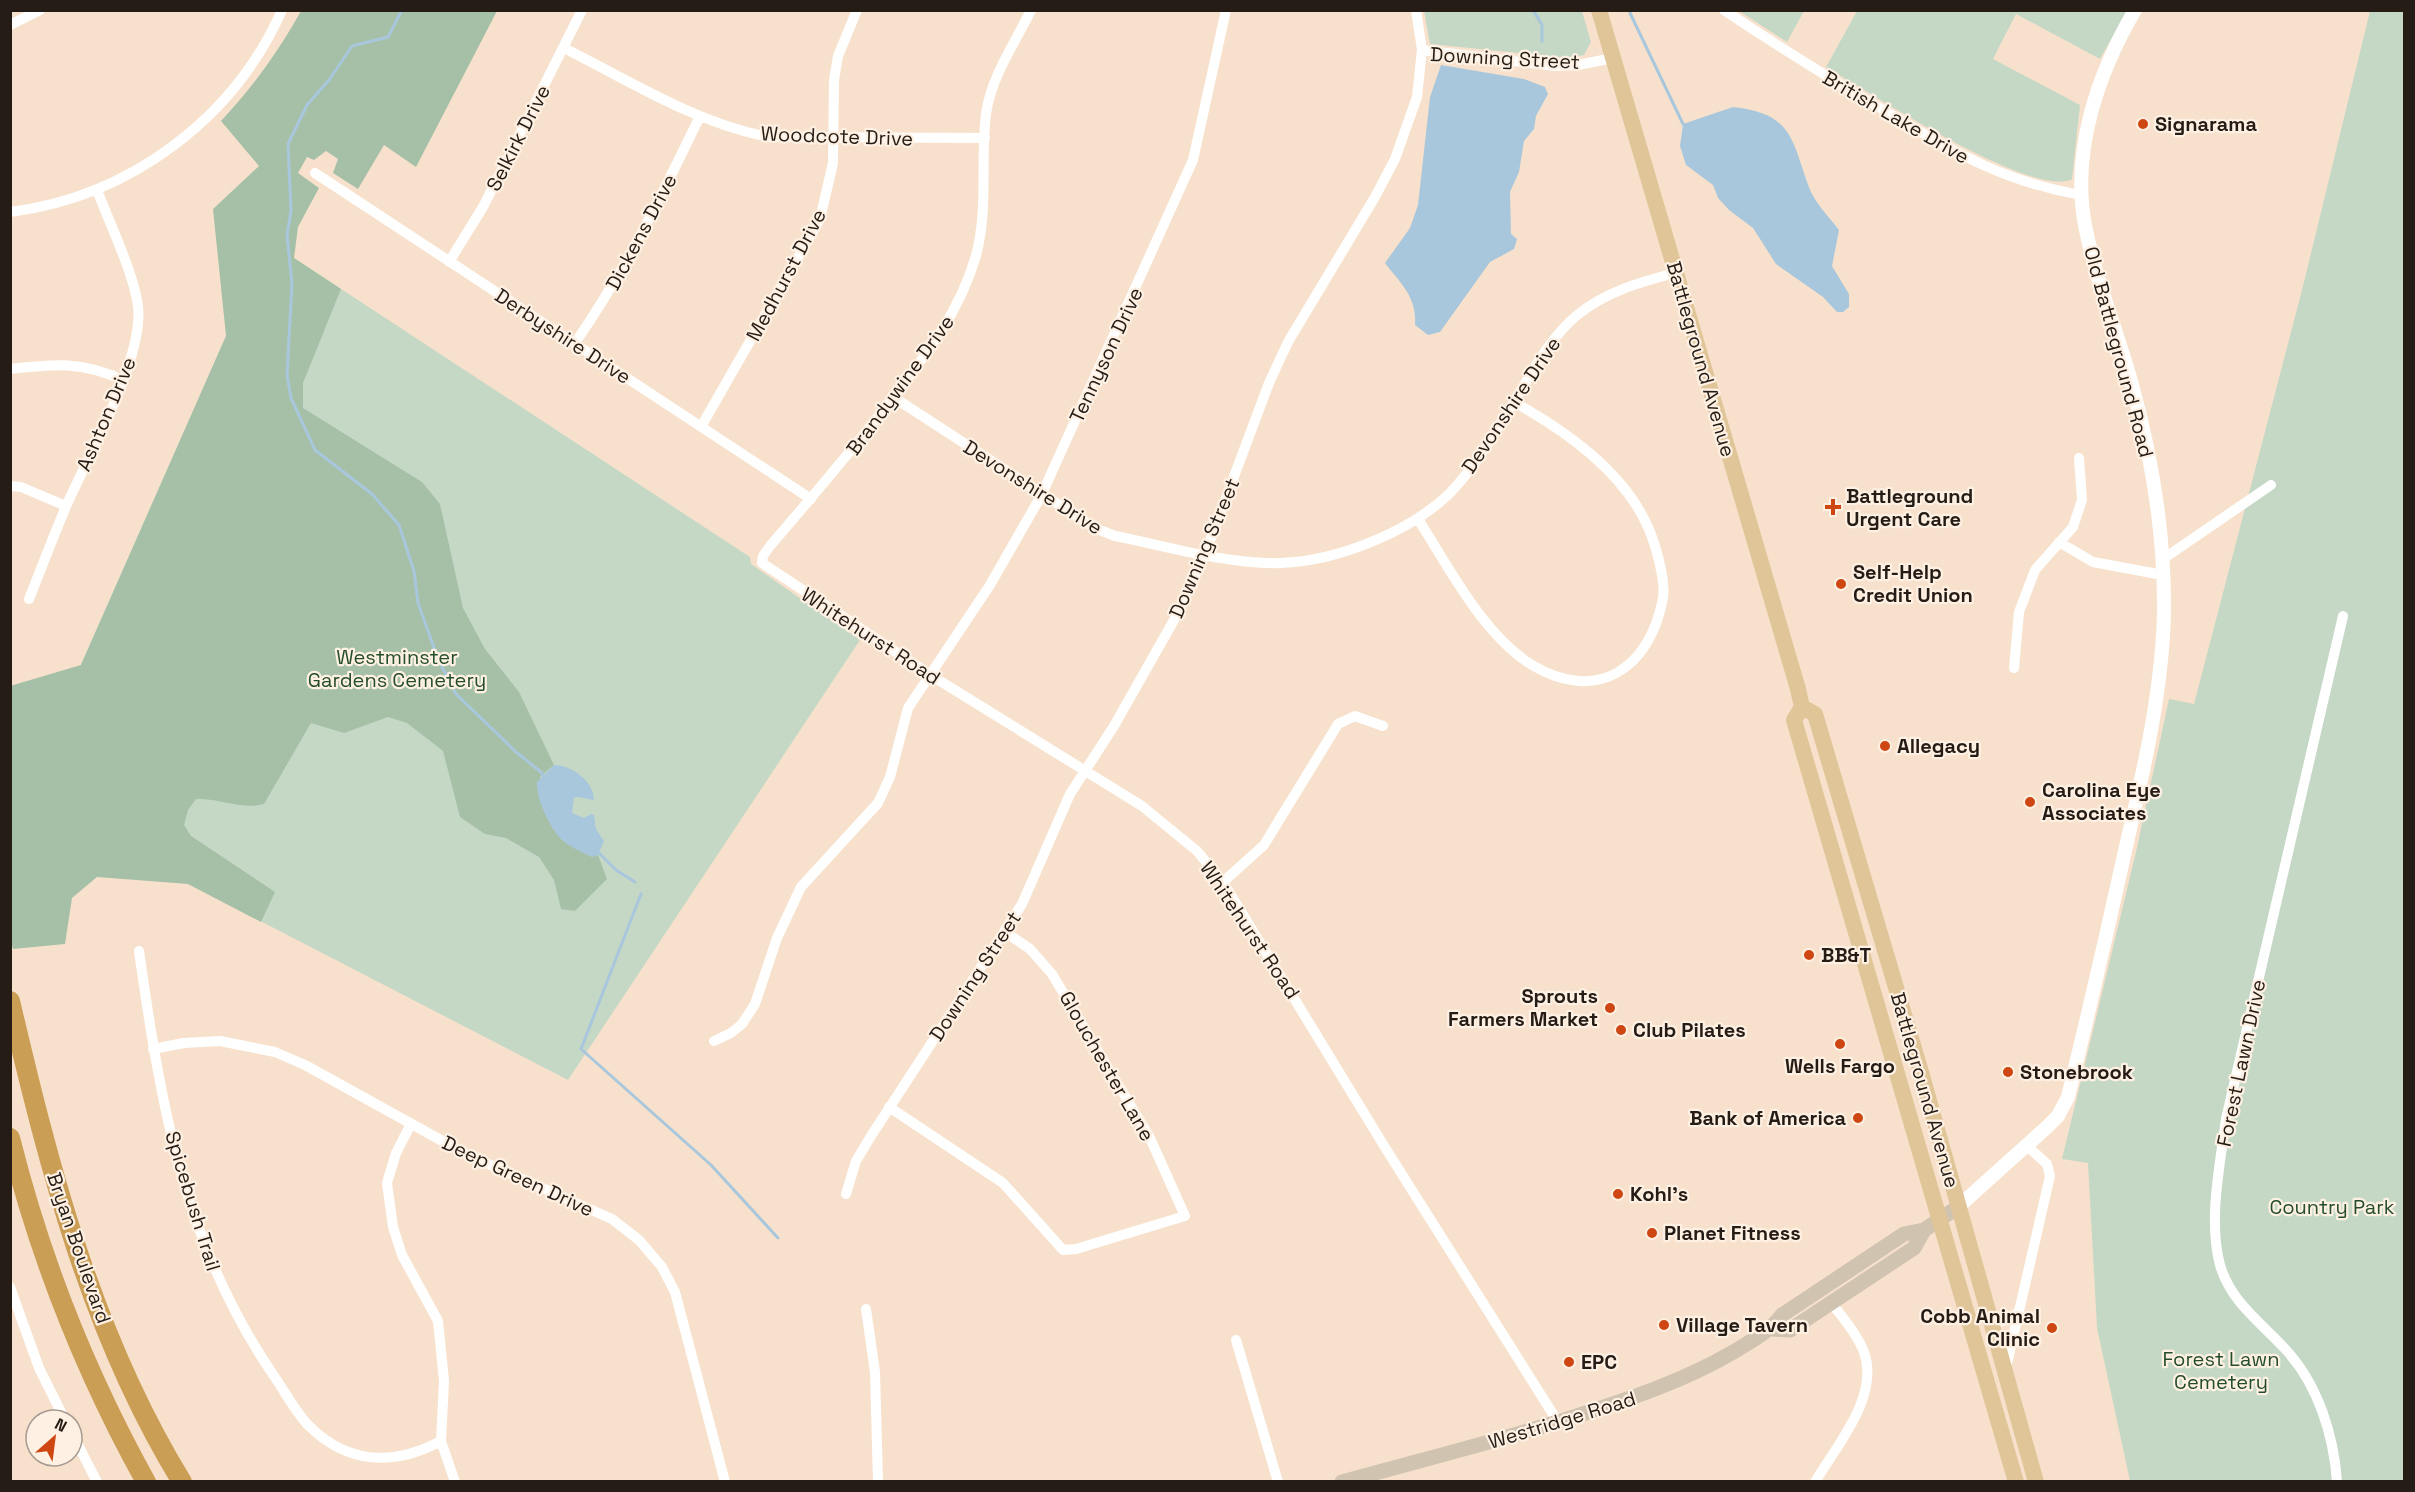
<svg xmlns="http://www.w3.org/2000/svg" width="2415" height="1492" font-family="'Space Grotesk',sans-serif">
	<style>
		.green { fill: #c5d8c6 }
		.forest { fill: #a6c0a8 }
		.water { fill: #a9c7dc }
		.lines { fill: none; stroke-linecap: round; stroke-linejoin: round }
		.stream { stroke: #a9c7dc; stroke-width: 3 }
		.minor { stroke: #fff; stroke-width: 10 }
		.tertiary { stroke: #fff; stroke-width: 14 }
		.secondary { stroke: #d0c3b0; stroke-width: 15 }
		.primary { stroke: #e0c599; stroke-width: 16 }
		.motorway { stroke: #cb9e55; stroke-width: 20 }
		.poi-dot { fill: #ce4712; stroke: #fef0e3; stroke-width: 2 }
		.labels { text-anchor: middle; stroke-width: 4.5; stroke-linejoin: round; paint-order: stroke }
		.street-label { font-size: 20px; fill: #241c15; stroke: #fef0e3 }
		.poi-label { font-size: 20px; font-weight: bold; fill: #241c15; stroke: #fef0e3; text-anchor: start }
		.park-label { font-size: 20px; fill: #244d2a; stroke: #fef0e3 }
	</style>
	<rect width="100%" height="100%" fill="#f8e1cc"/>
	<path class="green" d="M1424,11h158l9,31 -7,13 -16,3 -138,-14z
		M1739,11h65l-17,31z
		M1857,11h270l-27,48 -84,-45 -23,45 87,46 -8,74c-38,21 -207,-89 -246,-112z
		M2370,11h34v1470h-274l-33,-153 -9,-165 -26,-4 74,-307 33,-153 25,5 109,-418z
		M268,241l482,316 1,7 109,76 -292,440 -546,-282z"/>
	<path class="forest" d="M301,11h196l-81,156 -32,-22 -26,44 -25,-16 5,-14 -12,-8 -12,9 -7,-3 -9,16 21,15 -21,39 -4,31 47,31 -38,94v25l119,74 18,22 23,104 22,41 34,43 35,73 -14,12 21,62 31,18 6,-2 9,24 -32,32 -14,-2 -7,-29 -15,-23 -33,-19 -21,-4 -25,-17 -17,-66 -36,-28 -19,-6 -44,16 -33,-10 -47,81c-23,6 -44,-6 -68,-5l-8,11 -4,15 7,11 84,56 -14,30 -73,-38 -91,-7 -25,21 -7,46 -52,5 -3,-11v-252l71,-21 145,-329 -13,-127 46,-43 -38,-45c32,-34 57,-69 80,-110z"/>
	<path class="water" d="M1441,65l83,14 21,8 3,7 -12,22 -2,13 -10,12 -5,31 -9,20 1,42 6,5 -3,10 -24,13 -50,70 -12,3 -13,-10c2,-28 -14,-41 -30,-62l25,-35 8,-23 12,-108z
		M1733,107c63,7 58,35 78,85 6,13 19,26 28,38l-7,36 17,28v13l-6,5h-6l-14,-15 -47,-33 -23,-36 -24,-18 -11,-12 -5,-13 -27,-20 -6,-19 3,-22z
		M554,765c17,0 40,16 40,35l-16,-3 -4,1 -2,15 12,5 7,-4 3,1 2,14 8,12 -6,14 -6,2c-10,-5 -22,-10 -30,-17 -12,-12 -26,-41 -25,-58z"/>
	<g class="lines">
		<path class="stream" d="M402,10l-14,27 -36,9 -23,34 -22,25 -19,39 3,67 -4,24 5,49 -5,91 4,23 24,52 57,44 27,31 15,46 4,32 20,56 18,35 60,58 25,20 3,6
			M1533,10l9,15v16
			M1630,13l53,111
			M597,851l19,19 19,12
			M641,894l-60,155 130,116 67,73"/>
		<path class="minor" d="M1031,10c-16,33 -40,67 -45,104 -6,49 3,97 -11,145 -16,53 -47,93 -80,136 -40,52 -82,101 -125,151l-7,10 -1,7 170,113 210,130 55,45 26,31 163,267 172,273
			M1724,10c55,37 110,71 166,104 66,39 114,68 192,81
			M10,25l30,-15
			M564,48c66,33 131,75 205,89l216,1
			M1422,50l133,16 23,-1 35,-7
			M315,173l496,326
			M10,212c119,-15 224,-93 272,-202
			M449,262l34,-55 99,-197
			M575,343c50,-72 87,-148 125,-227
			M10,369c45,-5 71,-8 113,11
			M893,397l202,131 20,8c52,10 114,29 166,27 56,-2 129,-31 169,-70 24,-25 42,-56 60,-85 21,-33 36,-66 66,-92 29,-24 64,-34 99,-43
			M702,425l118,-206 13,-56 1,-83 4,-24 19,-46
			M10,486l11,1 45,19
			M1418,519c30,47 65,116 114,146 65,39 118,4 131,-67 3,-18 -8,-55 -15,-71 -25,-56 -82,-96 -134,-125
			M2059,542l34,20 70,13
			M2163,559l108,-74
			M29,599c13,-32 25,-65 39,-97 22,-49 76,-145 70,-196 -4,-32 -29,-84 -41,-116
			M2014,668l5,-56 16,-42 38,-43 9,-27 -3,-42
			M1223,882l41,-37 74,-121 17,-8 28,10
			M139,951c22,155 45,294 135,425 11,16 21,35 34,49 40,40 86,41 133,16
			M714,1041l17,-8 11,-9 13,-20 22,-66 24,-51 77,-84 12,-26 18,-69 82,-123 51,-89 152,-336 33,-150
			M153,1049l31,-6 36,-2 55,11 30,13 161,89 146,65 27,21 23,27 13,25 50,190
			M889,1107l114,76 60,67 13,-1 109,-33 -35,-78 -98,-164 -22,-25 -25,-17
			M411,1124l-15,29 -9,30 6,44 9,28 36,66 6,60 -3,60 14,41
			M846,1194l10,-33 15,-25 151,-232 48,-110 44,-68 64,-113 27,-59 64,-171 19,-41 87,-145 20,-38 22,-62 5,-47 -6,-40
			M10,1287l29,81 26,52
			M866,1309l9,63 3,110
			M1990,1325l19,-6 8,-6
			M1236,1340l42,142
			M2006,1368l44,-192 -3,-12 -20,-18
			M72,1433l25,49
			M1815,1482c21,-36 65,-85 49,-130 -7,-18 -21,-35 -33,-49
			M2337,1482c-3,-46 -19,-97 -50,-131 -25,-28 -56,-48 -67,-86 -12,-45 0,-100 6,-146l117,-503"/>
		<path class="tertiary" d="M1958,1207l89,-80 11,-11 10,-19c20,-82 39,-164 57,-246 18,-78 37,-157 39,-238 1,-79 -12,-156 -33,-232 -15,-53 -36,-103 -46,-156 -14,-74 13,-152 50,-215"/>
		<path class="secondary" d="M1772,1329l18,1 124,-82 10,-18
			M1342,1482c72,-20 144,-38 216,-60 62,-20 121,-38 177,-71 18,-11 34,-19 47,-36l122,-81 20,-4 34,-23"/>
		<path class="primary" d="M1599,10l199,679 4,18 -8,13 222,762
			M1802,707l13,7 106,358 115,410"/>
		<path class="motorway" d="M10,1001c39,166 81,333 172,481
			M10,1138c30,120 76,236 136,344"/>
	</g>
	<g class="poi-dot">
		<circle cx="2143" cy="124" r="6"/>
		<path d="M1830 498h6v6h6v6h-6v6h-6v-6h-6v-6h6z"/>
		<circle cx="1841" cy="584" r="6"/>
		<circle cx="1885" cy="746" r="6"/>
		<circle cx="2030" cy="802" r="6"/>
		<circle cx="1809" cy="955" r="6"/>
		<circle cx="1610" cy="1008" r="6"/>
		<circle cx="1621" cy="1030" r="6"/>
		<circle cx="1840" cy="1044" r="6"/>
		<circle cx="2008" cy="1072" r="6"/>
		<circle cx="1858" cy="1118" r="6"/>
		<circle cx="1618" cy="1194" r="6"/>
		<circle cx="1652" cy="1233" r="6"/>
		<circle cx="1664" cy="1325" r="6"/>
		<circle cx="2052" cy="1328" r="6"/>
		<circle cx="1569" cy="1362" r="6"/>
	</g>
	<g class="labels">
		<g class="street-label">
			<text transform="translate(1505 58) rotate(3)" y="7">Downing Street</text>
			<text transform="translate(1896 117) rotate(30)" y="7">British Lake Drive</text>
			<text transform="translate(837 136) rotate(2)" y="7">Woodcote Drive</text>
			<text transform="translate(518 138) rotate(-63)" y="7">Selkirk Drive</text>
			<text transform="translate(641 232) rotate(-62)" y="7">Dickens Drive</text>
			<text transform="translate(786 275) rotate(-62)" y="7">Medhurst Drive</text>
			<text transform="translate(563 336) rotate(33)" y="7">Derbyshire Drive</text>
			<text transform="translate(2119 352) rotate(75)" y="7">Old Battleground Road</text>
			<text transform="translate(1106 355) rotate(-65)" y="7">Tennyson Drive</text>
			<text transform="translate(1701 359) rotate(74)" y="7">Battleground Avenue</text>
			<text transform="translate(900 385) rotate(-54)" y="7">Brandywine Drive</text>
			<text transform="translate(1511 405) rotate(-56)" y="7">Devonshire Drive</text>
			<text transform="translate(106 414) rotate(-67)" y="7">Ashton Drive</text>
			<text transform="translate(1033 487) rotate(32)" y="7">Devonshire Drive</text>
			<text transform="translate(1204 548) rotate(-67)" y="7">Downing Street</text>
			<text transform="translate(871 636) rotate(33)" y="7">Whitehurst Road</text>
			<text transform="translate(1250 930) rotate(56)" y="7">Whitehurst Road</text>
			<text transform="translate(975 976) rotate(-57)" y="7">Downing Street</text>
			<text transform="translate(2241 1063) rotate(-78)" y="7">Forest Lawn Drive</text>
			<text transform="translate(1107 1066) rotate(60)" y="7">Glouchester Lane</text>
			<text transform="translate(1925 1090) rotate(74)" y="7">Battleground Avenue</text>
			<text transform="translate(518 1176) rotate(25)" y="7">Deep Green Drive</text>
			<text transform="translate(193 1201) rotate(73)" y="7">Spicebush Trail</text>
			<text transform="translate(79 1248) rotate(71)" y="7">Bryan Boulevard</text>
			<text transform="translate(1562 1420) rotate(-17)" y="7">Westridge Road</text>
		</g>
		<g class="poi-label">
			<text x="2155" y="131">Signarama</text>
			<text x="1846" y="503">Battleground<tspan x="1846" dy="23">Urgent Care</tspan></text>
			<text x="1853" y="579">Self-Help<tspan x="1853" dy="23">Credit Union</tspan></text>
			<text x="1897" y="753">Allegacy</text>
			<text x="2042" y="797">Carolina Eye<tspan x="2042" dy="23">Associates</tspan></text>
			<text x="1821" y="962">BB&amp;T</text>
			<text x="1598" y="1003" text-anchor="end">Sprouts<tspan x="1598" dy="23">Farmers Market</tspan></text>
			<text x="1633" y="1037">Club Pilates</text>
			<text x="1840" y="1073" text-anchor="middle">Wells Fargo</text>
			<text x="2020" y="1079">Stonebrook</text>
			<text x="1846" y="1125" text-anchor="end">Bank of America</text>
			<text x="1630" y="1201">Kohl's</text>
			<text x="1664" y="1240">Planet Fitness</text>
			<text x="2040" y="1323" text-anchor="end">Cobb Animal<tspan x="2040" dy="23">Clinic</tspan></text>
			<text x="1676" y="1332">Village Tavern</text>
			<text x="1581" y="1369">EPC</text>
		</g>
		<g class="park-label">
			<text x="397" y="664">Westminster<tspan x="397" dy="23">Gardens Cemetery</tspan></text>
			<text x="2332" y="1214">Country Park</text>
			<text x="2221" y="1366">Forest Lawn<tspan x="2221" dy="23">Cemetery</tspan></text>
		</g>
	</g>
	<rect width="2415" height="1492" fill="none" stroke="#241c15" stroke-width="24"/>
	<g transform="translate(54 1438) rotate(28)"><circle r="28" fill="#fef0e3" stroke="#a79b91" stroke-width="1.5"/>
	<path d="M0-4.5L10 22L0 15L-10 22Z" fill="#ce4712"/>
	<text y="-9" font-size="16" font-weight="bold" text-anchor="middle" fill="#241c15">N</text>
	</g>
</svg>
